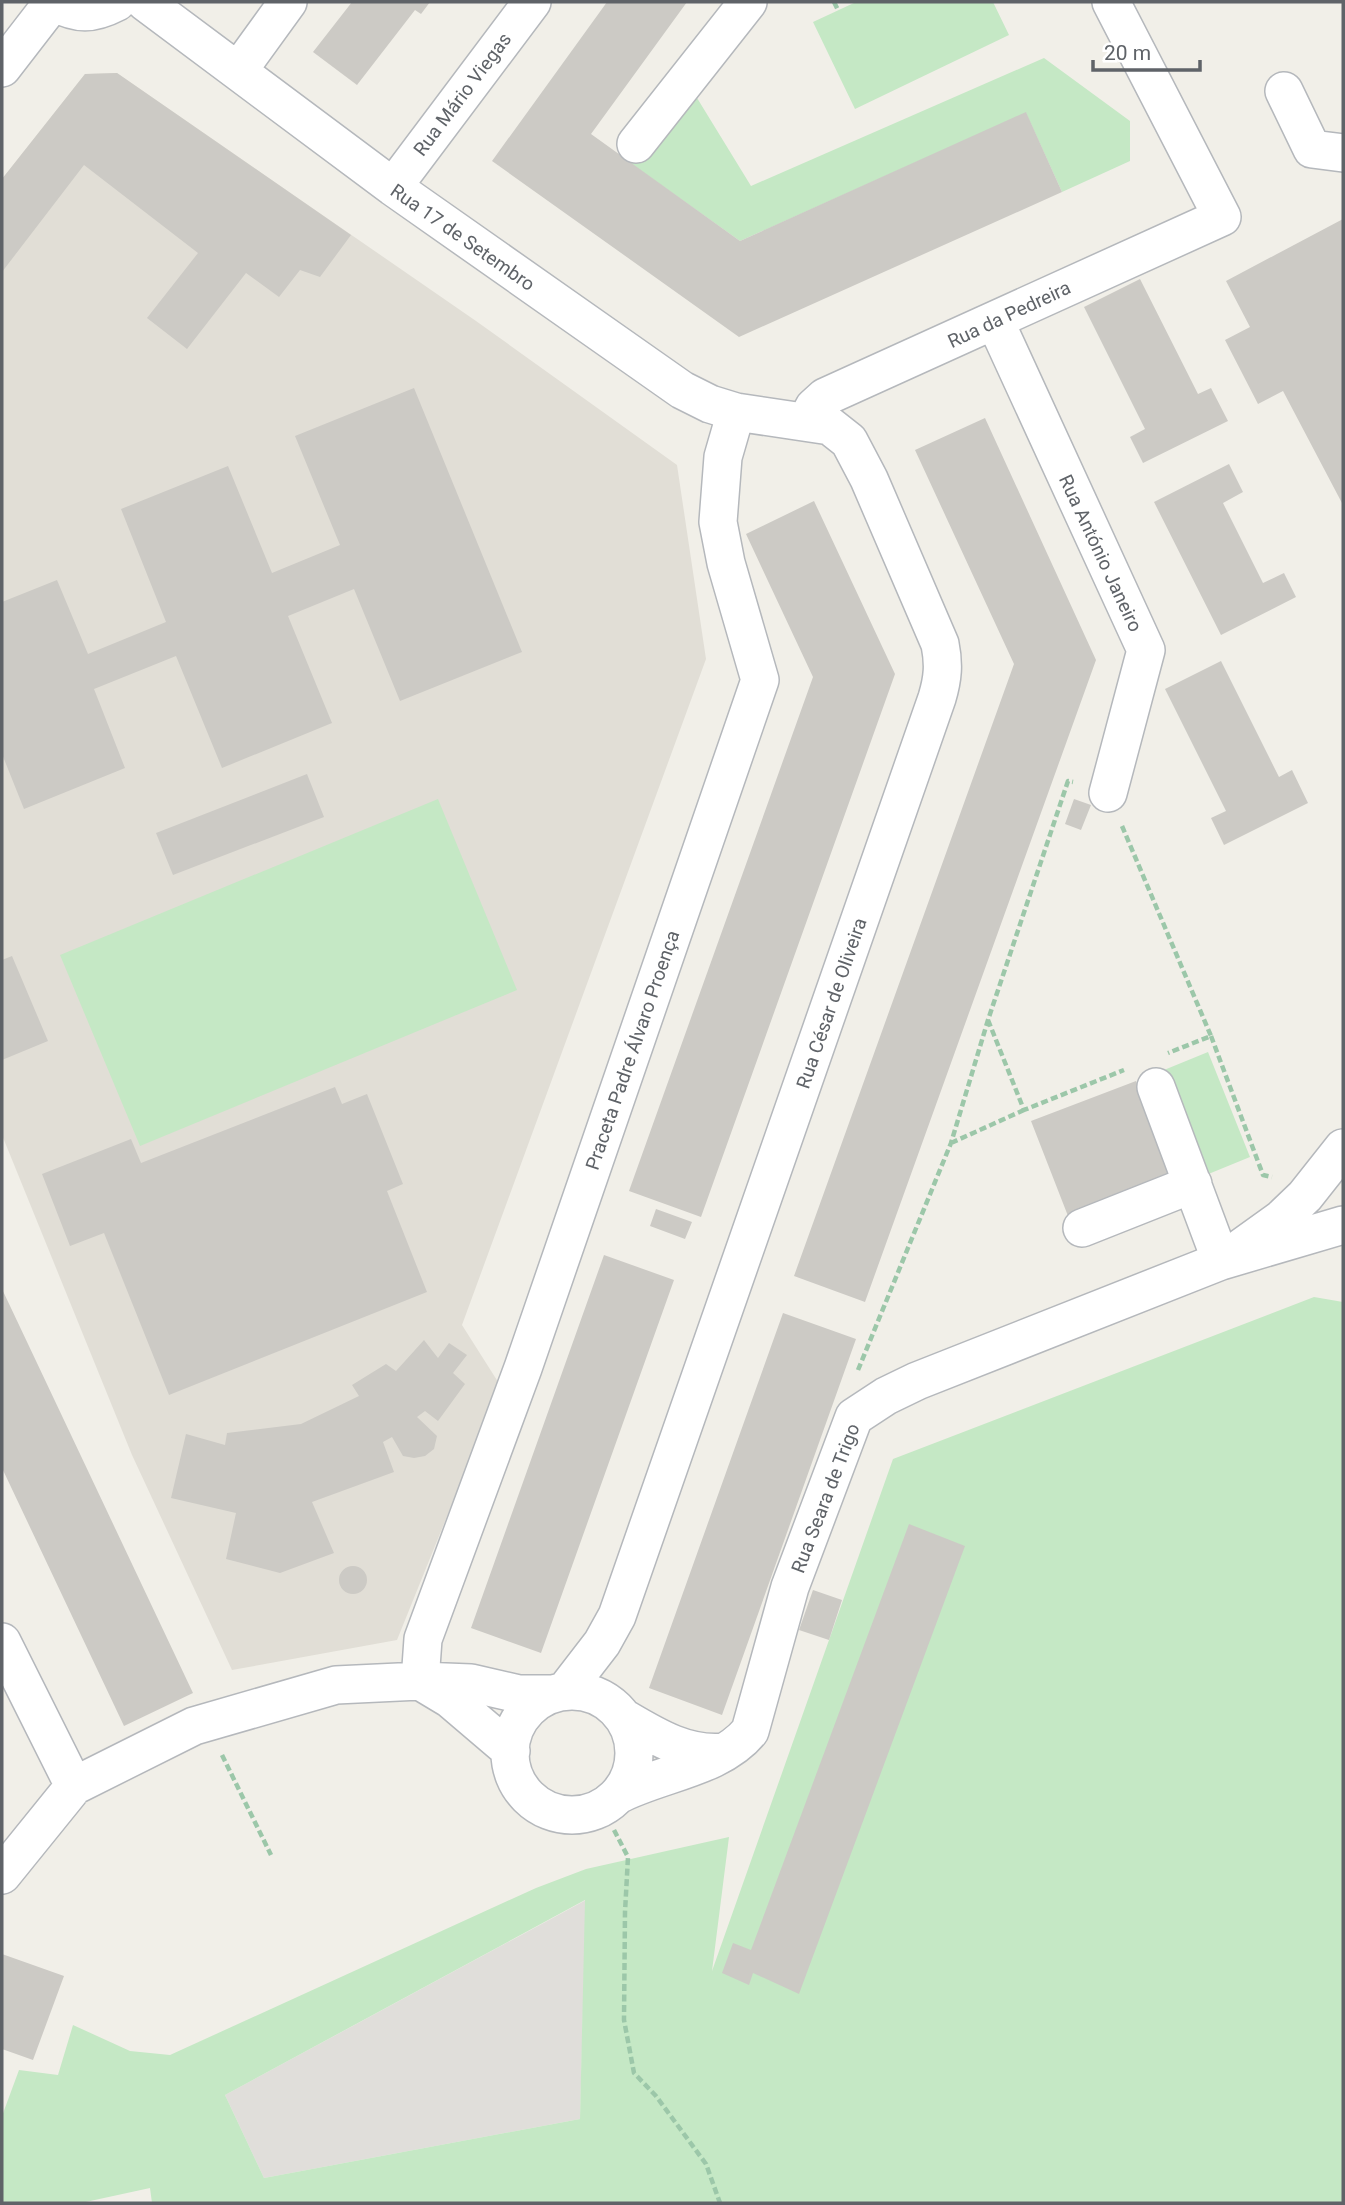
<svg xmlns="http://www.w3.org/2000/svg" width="1345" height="2205" font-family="Roboto,sans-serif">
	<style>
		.industrial { fill: #e0deda }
		.education { fill: #e1ded6 }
		.green { fill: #c5e8c5; fill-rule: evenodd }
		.building { fill: #cccac5 }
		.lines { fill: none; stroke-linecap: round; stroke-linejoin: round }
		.minor-casing { stroke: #b5b8bc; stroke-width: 40 }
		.path { stroke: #9cc7a9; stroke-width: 4.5; stroke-dasharray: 7 3.5; stroke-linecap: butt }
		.minor { stroke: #fff; stroke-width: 37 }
		.labels { text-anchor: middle; stroke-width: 6; stroke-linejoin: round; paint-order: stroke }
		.street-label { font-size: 19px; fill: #5f6368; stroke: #fff }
	</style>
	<rect width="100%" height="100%" fill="#f1efe8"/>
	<path class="industrial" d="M586,1900l-6,219 -316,59 -39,-83z"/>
	<path class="education" d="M117,73l359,248 201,144 29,194 -244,666 38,60 -103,255 -165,30 -100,-215 -130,-320v-956l83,-105z"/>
	<path class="green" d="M856,2h137l16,33 -154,74 -42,-87z
		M1044,58l86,63v40l-68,31 -36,-79 -286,128 -114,-81 60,-80 65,106z
		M438,799l79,191 -377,156 -80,-191z
		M1208,1052l42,105 -44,18 -42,-105z
		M1314,1297l29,5v901h-1191l-2,-15 -69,15h-79v-87l17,-46 39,5 15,-50 57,26 40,4 366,-167 50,-19 143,-32 -17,134 181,-512zM585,1900l-5,219 -316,59 -39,-83z"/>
	<path class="building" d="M352,2h78l-9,12 -6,-4 -58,75 -44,-33z
		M607,2h80l-96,132 149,107 286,-129 36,80 -323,145 -247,-176z
		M117,73l234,162 -31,42 -20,-7 -21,27 -33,-24 -59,76 -40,-31 51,-65 -114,-88 -82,107v-93l83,-105z
		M1343,219v286l-60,-114 -25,13 -33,-64 25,-13 -24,-46z
		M1140,279l58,115 13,-6 17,33 -85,42 -13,-26 15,-8 -61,-122z
		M414,388l108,264 -122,49 -46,-112 -66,27 44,107 -110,45 -46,-112 -82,33 31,79 -101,41 -22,-55v-152l55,-22 31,74 78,-32 -45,-113 107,-43 44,107 68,-28 -45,-109z
		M985,418l111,242 -231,642 -71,-26 220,-612 -99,-214z
		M1229,464l14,28 -20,11 40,80 21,-10 12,24 -75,38 -67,-133z
		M814,501l81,173 -194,543 -72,-26 184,-514 -67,-143z
		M1221,661l58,116 13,-7 16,33 -84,42 -13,-27 15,-7 -61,-122z
		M307,774l17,43 -151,58 -17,-42z
		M1074,799l17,6 -10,25 -16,-6z
		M12,956l36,85 -46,19v-100z
		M1136,1081l37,94 -105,41 -37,-95z
		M335,1087l7,17 25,-10 36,90 -16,7 40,101 -258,103 -65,-162 -34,13 -28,-72 89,-35 10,24z
		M656,1209l36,13 -7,17 -35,-13z
		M604,1255l70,25 -133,373 -70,-25z
		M2,1289l191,404 -69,33 -122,-258z
		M783,1313l73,26 -134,376 -73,-27z
		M424,1340l14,18 11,-15 18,12 -14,18 12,11 -27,37 -13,-10 -8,6 20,19 -3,13 -9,7 -11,2 -11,-2 -11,-19 -9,5 11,30 -82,30 22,51 -54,20 -54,-14 10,-46 -65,-15 15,-64 39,11 2,-12 74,-9 58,-28 -7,-11 34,-21 10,7z
		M909,1524l56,22 -166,448 -46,-21 -4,12 -27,-12 11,-30 18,7z
		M339 1580a14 14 0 1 1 28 0a14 14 0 1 1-28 0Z
		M813,1590l29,10 -13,40 -30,-10z
		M2,1954l62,22 -31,84 -31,-11z"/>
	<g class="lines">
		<g class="minor-casing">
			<path id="minor" d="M53,2c25,13 39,13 64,0
				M145,2l248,185 289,203 28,14 26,8 94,14 19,15 20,38 71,165c4,20 3,34 -3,54l-320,918 -15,27 -37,48
				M2,68l51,-66
				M238,71l50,-69
				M1284,91l28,58 31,4
				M636,144l112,-142
				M393,187l139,-185
				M995,321l151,329 -38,143
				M806,422l8,-15 11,-10 397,-180 -111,-215
				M1156,1087l65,174
				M1082,1228l111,-44
				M1242,1247l39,-28 24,-23 38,-48
				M2,1642l72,144
				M420,1681l3,-42 100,-271 237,-688 -34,-117 -8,-41 5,-65 13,-45
				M420,1681l30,18 61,52
				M510 1753a62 62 0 1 1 124 0a62 62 0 1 1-124 0Z
				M624,1718c32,19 63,38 101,34
				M618,1795c42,-22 102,-27 132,-64l40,-144 64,-170 32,-21 31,-15 304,-120 122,-36
				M2,1875l72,-89 120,-60 142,-41 84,-4 51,2 48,11h33"/>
		</g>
		<path class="path" d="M834,2l4,8
			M1122,826l89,210 -43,17
			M988,1020l36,90 100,-40
			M1211,1036l52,139 9,2
			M951,1143l73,-33
			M858,1370l93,-227 37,-123 80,-239 5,1
			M222,1755l49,100
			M614,1830l14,27 -3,55 -1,108 10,53 22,23 50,68 14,39"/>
		<use href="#minor" class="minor"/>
	</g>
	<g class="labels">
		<g class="street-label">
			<text transform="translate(462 94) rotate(-53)" y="7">Rua Mário Viegas</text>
			<text transform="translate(463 237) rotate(35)" y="7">Rua 17 de Setembro</text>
			<text transform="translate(1009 314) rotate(-25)" y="7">Rua da Pedreira</text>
			<text transform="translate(1101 553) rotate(65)" y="7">Rua António Janeiro</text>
			<text transform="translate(831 1003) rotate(-71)" y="7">Rua César de Oliveira</text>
			<text transform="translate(632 1050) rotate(-71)" y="7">Praceta Padre Álvaro Proença</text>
			<text transform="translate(825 1498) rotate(-69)" y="7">Rua Seara de Trigo</text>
		</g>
	</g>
	<rect width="1345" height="2205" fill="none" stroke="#5f6368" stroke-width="7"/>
	<path d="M1093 60v10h107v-10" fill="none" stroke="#5f6368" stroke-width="3.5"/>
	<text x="1104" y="60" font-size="21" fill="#5f6368" stroke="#ffffff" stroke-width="5" paint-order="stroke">20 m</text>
</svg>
